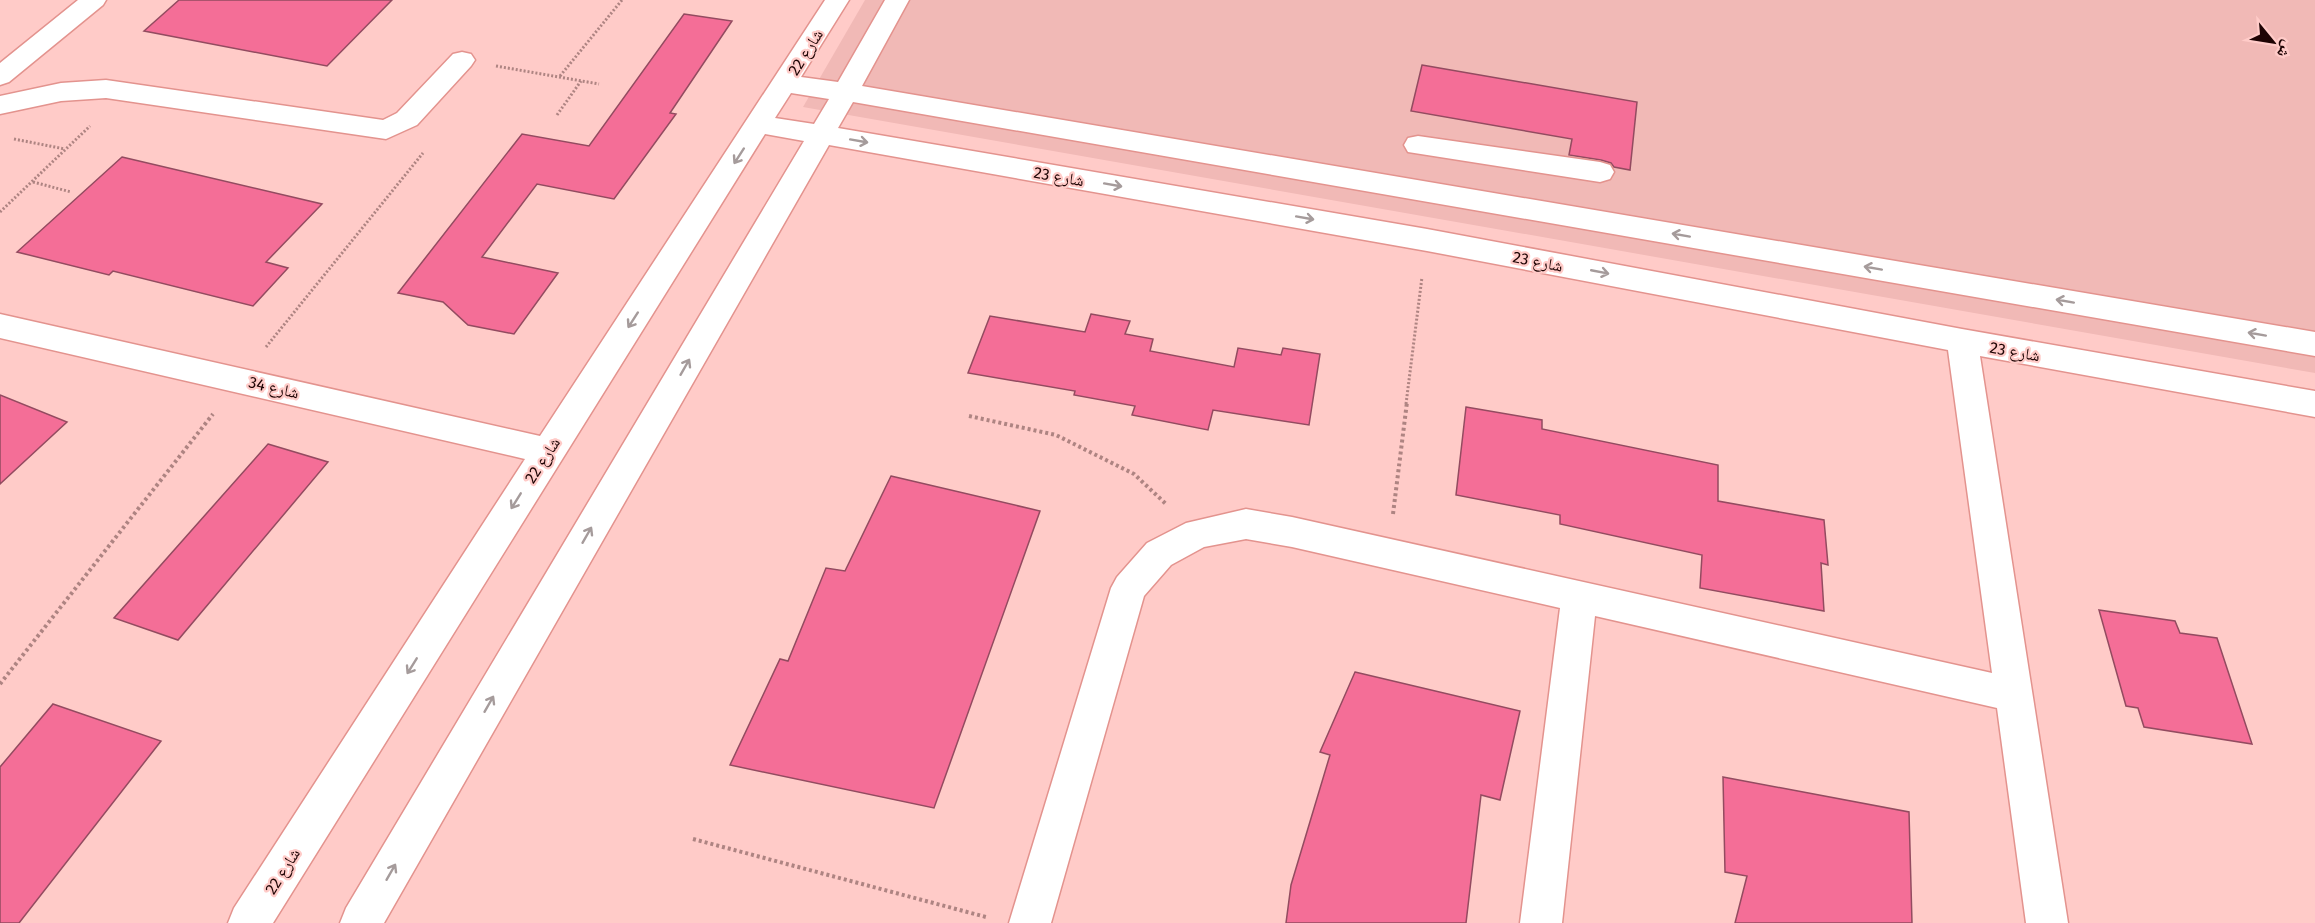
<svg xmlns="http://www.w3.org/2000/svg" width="2315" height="923" font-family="'Fira Sans','Noto Naskh Arabic',sans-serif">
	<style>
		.built { fill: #f1b9b6 }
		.building { fill: #f46e97; stroke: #934b60; stroke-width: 1.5 }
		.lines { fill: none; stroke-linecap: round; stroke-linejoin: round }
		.minor-casing { stroke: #e3938e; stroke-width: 3 }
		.path-far1 { stroke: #ae8482; stroke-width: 3; stroke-dasharray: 2 2; stroke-linecap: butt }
		.path { stroke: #ae8482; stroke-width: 4; stroke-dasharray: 3 3; stroke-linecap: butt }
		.minor { fill: #fff; fill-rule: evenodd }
		.oneway { stroke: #a59b9b }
		.labels { text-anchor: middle; stroke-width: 4.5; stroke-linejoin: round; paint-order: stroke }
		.street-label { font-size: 16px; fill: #1e0404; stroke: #ffcbc8 }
	</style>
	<rect width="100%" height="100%" fill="#ffcbc8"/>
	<path class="built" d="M865,0h1450v373l-1512,-266z"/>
	<path class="building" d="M179,0h213l-65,66 -183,-35z
		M684,14l48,7 -62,92 6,1 -62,85 -77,-15 -55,73 76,16 -44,61 -46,-9 -25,-23 -45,-9 124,-159 67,12z
		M1422,65l215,37 -7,68 -16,-3 -3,-4 -10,-3 -32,-5 3,-16 -161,-28z
		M122,157l200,47 -56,58 22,6 -35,38 -140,-35 -4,4 -92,-23z
		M1091,314l39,7 -5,13 28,5 -3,12 84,16 4,-19 43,7 2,-7 37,6 -11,71 -96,-15 -5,20 -76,-15 3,-9 -61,-11 1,-4 -107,-18 22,-57 95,16z
		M0,395l67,27 -67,62z
		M1466,407l76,13v9l176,36v36l106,19 4,45 -7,-2 3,48 -124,-23 2,-33 -142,-31v-9l-104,-20z
		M268,444l60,18 -150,178 -64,-22z
		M891,476l149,35 -106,297 -204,-43 50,-106 8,2 38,-93 19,3z
		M2099,610l76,11 5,12 37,5 35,106 -108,-17 -6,-19 -12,-2z
		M1355,672l165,39 -20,89 -19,-5 -15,128h-180l5,-38 39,-130 -10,-3z
		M53,704l108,37 -142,182h-19v-156z
		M1723,777l186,35 3,111h-177l12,-47 -22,-4z"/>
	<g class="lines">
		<g class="minor-casing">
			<path id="minor" d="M78,0h28l-3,5 -94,77 -9,3v-22z
				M825,0h24l-48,77 37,5 47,-82h24l-47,86 1453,246v24l-1462,-254 -15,26 589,101 535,100 353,62v26l-335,-61 88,567h-42l-29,-215 -402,-92 -33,307h-42l40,-315 -268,-61 -46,-8 -42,8 -33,18 -27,31 -93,327h-42l102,-335 6,-11 30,-34 39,-20 60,-14 46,8 700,156 -44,-323 -521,-99 -598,-106 -445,778h-44l6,-15 458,-767 -39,-7 -492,789h-45l6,-15 291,-449 -525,-121v-24l540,122zM791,93l38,6 -15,25 -39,-6z
				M462,52l9,2 4,6 -4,6 -54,59 -31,14 -280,-41 -45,3 -61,13v-18l61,-13 45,-3 277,40 14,-7 56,-59z
				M1418,136l182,26 10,3 4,7 -4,7 -10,3 -192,-30 -4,-7 4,-7z"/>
		</g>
		<path class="path-far1" d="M496,66l103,18
			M560,76l62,-76
			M557,115l24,-34
			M14,139l51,10
			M33,182l38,10
			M0,212l90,-86
			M266,347l157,-194
			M1406,404l16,-127"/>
		<path class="path" d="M969,416l87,19 78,39 32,30
			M1393,514l14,-112
			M0,684l213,-270
			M693,839l293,78"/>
		<use href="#minor" class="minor"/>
	</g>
	<defs><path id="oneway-shaft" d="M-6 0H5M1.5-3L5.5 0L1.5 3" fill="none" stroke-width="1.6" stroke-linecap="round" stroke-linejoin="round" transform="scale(1.5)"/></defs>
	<g class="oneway">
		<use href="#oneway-shaft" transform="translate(859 141) rotate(10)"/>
		<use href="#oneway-shaft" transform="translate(739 156) rotate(123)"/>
		<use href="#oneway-shaft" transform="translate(1113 185) rotate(10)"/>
		<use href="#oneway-shaft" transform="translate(1305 218) rotate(10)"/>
		<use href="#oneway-shaft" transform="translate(1681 235) rotate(-170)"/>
		<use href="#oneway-shaft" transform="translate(1873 268) rotate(-170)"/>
		<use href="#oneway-shaft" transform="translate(1600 272) rotate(11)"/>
		<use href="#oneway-shaft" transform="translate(2065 301) rotate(-170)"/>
		<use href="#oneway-shaft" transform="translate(633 320) rotate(123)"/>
		<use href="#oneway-shaft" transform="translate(2257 334) rotate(-170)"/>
		<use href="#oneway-shaft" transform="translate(685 367) rotate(-60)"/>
		<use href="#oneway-shaft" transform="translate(516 501) rotate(122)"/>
		<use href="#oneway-shaft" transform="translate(587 535) rotate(-60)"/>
		<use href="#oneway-shaft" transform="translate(412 666) rotate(122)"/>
		<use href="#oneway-shaft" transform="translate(489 704) rotate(-60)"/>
		<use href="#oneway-shaft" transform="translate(391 872) rotate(-60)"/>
	</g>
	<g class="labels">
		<g class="street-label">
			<text transform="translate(805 52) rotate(-58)" y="6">شارع 22</text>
			<text transform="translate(1059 176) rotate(10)" y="6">شارع 23</text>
			<text transform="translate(1538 261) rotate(11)" y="6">شارع 23</text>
			<text transform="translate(2015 351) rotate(10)" y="6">شارع 23</text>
			<text transform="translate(274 387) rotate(13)" y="6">شارع 34</text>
			<text transform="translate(542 460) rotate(-57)" y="6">شارع 22</text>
			<text transform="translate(282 871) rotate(-58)" y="6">شارع 22</text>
		</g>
	</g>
	<g transform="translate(2273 42) rotate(120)" stroke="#ffcbc8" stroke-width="4.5" paint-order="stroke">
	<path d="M0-4.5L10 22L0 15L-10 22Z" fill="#1e0404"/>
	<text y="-9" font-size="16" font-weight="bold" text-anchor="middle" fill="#1e0404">ش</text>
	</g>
</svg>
